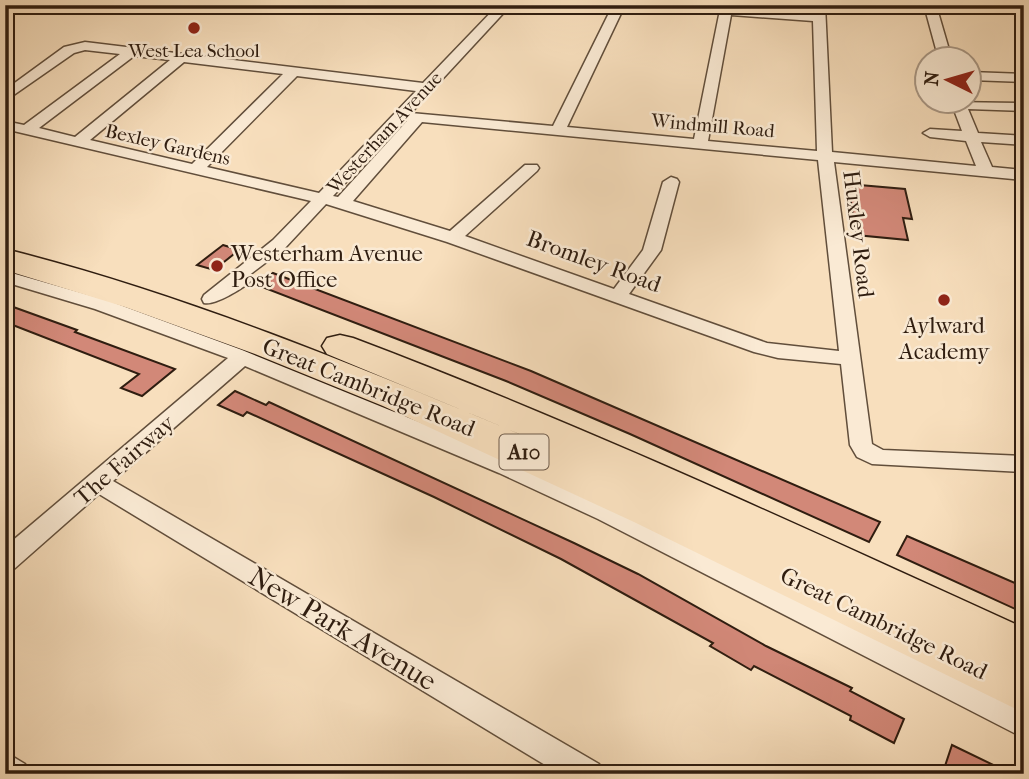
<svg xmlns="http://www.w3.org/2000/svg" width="1029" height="779" font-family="'IM FELL French Canon',serif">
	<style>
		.building { fill: #d28878; stroke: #2f1d10; stroke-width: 2 }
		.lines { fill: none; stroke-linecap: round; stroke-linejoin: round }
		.street-casing { stroke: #614e3b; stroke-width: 3 }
		.highway-casing { stroke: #2f1d10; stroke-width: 3 }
		.street { fill: #faead4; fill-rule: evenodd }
		.highway { fill: #f8dfbd; fill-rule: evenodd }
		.poi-dot { fill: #8f2418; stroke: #faead4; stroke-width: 2.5 }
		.labels { text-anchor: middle; stroke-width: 5; stroke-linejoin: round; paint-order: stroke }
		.far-poi-label { font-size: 19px; fill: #2f1d10; stroke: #faead4 }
		.far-street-label { font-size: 19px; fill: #2f1d10; stroke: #faead4 }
		.shield { fill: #faead4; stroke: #6c5a4b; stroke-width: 2 }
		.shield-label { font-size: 21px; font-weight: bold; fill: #2f1d10 }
		.street-label { font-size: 23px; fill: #2f1d10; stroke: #faead4 }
		.poi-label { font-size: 23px; fill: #2f1d10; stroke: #faead4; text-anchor: start }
		.near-street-label { font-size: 28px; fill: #2f1d10; stroke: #faead4 }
	</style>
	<rect width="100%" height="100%" fill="#f8dfbd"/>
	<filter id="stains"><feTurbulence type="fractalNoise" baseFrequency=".00286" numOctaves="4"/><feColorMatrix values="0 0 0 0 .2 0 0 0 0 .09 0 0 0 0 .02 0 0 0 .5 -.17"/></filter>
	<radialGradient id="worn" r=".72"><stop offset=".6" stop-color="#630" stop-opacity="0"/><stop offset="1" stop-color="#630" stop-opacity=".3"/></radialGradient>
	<path class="building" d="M848,184l57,5 7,30 -9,-1 5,22 -52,-5z
		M223,245l16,5 -25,20 -17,-5z
		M273,273l258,98 349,151 -11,20 -239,-108 -124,-53 -249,-96z
		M5,304l72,26 -2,2 100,37 -33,27 -21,-8 18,-14 -134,-52z
		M235,391l31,14 3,-3 305,141 64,31 128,72 86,42 -2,3 54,28 -10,24 -44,-23 1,-4 -97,-50 -3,4 -41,-24 3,-3 -152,-84 -127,-62 -187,-85 -4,4 -25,-11z
		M907,536l117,51v26l-127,-58z
		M952,745l60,29h-58l-10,-5z"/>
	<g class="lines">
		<g class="street-casing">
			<path id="street" d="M498,5h13l-100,108 142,13 60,-121h12l-58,122 127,12 27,-134 92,9v-9h12l7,147 144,14 -10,-25 -36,-4 -7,-4 7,-4 32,2 -11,-29 73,1v8l-56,-2 10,24 46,3v9l-43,-3 11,25 32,3v10l-190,-18 38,282 11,6 141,6v16l-152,-8 -15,-7 -7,-12 -9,-81 -63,-6 -24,-6 -307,-110 -121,-38 -41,44 -37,28 4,4c-7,7 -37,26 -48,23l-2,-4 2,-4 69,-55 38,-39 -306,-72v-8l19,4 96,-71 -35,-4 -11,3 -69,48v-11l59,-43 21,-5 338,41zM731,15l82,6 4,130 -109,-10zM134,56l36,4 -95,77 -36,-9zM184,62l99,12 -91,90 -102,-24zM297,76l119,15 -97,102 -112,-26zM404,121h3l-69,76 -5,-1zM422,122l396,38 21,191 -72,-8 -138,-49 32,-44 18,-68 -2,-3 -6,-2 -8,5 -20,68 -29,39 -149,-53 72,-65 2,-3 -2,-3h-12l-75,66 -97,-30z
				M924,5h12l16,55h-13z
				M970,72l54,2v8l-54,-2z
				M5,271l104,30 133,49 273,111 99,46 410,203v28l-426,-219 -99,-46 -254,-107 -132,115 486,283 4,10h-43l-461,-280 -85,75 -9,3v-25l223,-189 -133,-49 -90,-27z
				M5,752l20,12 4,10h-24z"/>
		</g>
		<g class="highway-casing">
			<path id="highway" d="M5,249c180,45 354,118 524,189l-202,-84 -5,-8 5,-8 13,-3 13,3c228,86 449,189 671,290v85l-390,-191 -251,-116 -128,-52 -130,-47 -120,-37z"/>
		</g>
		<use href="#street" class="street"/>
		<use href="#highway" class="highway"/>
	</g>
	<g class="poi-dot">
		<circle cx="194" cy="28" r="7"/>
		<circle cx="217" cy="266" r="7"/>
		<circle cx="944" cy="300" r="7"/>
	</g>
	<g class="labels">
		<g class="far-poi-label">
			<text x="194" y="57">West Lea School</text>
		</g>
		<g class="far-street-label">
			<text transform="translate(713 125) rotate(5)" y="7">Windmill Road</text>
			<text transform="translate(384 132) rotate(-47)" y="7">Westerham Avenue</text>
			<text transform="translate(168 144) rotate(13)" y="7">Bexley Gardens</text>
		</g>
		<rect class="shield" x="499.5" y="434.5" width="49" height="35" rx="5"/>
		<g class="shield-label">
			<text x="524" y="459">A10</text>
		</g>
		<g class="street-label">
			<text transform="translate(859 234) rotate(83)" y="8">Huxley Road</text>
			<text transform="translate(594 261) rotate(20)" y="8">Bromley Road</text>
			<text transform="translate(369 387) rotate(22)" y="8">Great Cambridge Road</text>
			<text transform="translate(124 460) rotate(-41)" y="8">The Fairway</text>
			<text transform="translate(884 623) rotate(26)" y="8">Great Cambridge Road</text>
		</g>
		<g class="poi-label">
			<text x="231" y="261">Westerham Avenue<tspan x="231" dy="26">Post Office</tspan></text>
			<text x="944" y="333" text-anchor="middle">Aylward<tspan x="944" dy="26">Academy</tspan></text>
		</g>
		<g class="near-street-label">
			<text transform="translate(343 628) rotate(31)" y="10">New Park Avenue</text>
		</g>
	</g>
	<rect width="1029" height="779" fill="none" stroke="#f8dfbd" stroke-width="28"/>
	<rect x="7" y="7" width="1015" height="765" fill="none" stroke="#2f1d10" stroke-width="3.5"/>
	<rect x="14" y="14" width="1001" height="751" fill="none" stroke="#2f1d10" stroke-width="2"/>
	<g transform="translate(948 80) rotate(275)"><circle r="33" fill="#faead4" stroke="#a99886" stroke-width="2"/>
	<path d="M0-5L12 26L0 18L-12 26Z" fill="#8f2418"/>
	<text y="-10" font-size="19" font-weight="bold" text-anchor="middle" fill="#2f1d10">N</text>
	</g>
	<rect width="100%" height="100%" filter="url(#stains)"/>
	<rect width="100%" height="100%" fill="url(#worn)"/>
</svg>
